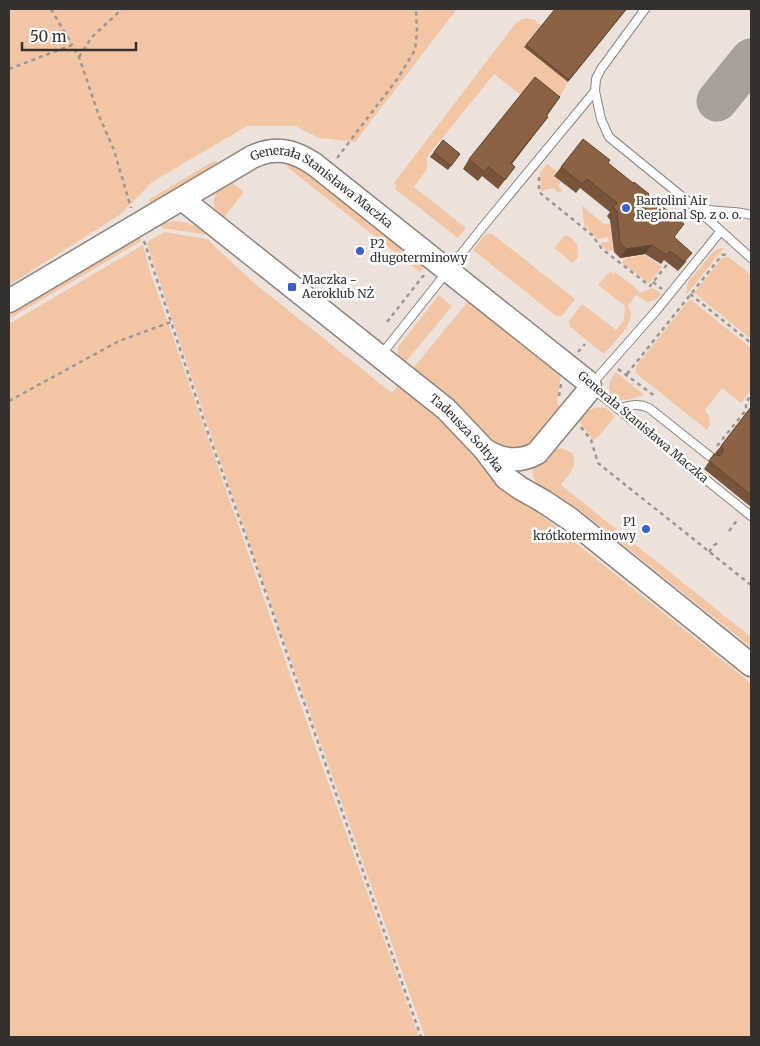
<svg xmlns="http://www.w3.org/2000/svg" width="760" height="1046" font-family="Merriweather,serif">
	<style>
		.green { fill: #f2c5a4 }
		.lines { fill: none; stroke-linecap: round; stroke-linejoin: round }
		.taxiway { stroke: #a7a09a; stroke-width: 41 }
		.lane-casing { stroke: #8c847e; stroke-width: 10 }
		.secondary-casing { stroke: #8c847e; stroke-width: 25 }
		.path { stroke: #9e9691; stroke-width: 2.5; stroke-dasharray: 4 4; stroke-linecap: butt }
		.lane { stroke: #fff; stroke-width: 8 }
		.secondary { stroke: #fff; stroke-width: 22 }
		.wall { fill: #78543a }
		.shaded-wall { fill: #61452f }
		.building { fill: #8b6243; stroke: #61452f }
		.poi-dot { fill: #3c5ecf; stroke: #fff; stroke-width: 2 }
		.labels { text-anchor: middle; stroke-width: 5; stroke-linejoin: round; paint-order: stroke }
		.street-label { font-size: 12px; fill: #35312f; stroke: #fff }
		.poi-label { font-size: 12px; fill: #35312f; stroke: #fff; text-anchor: start }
	</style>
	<rect width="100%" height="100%" fill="#ece2db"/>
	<path class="green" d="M9,9h448l-102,133 -36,-4 -24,-12h-48l-95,56 -31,32 -112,71z
		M527,18l8,2 6,6 -17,21 44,35 -14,25 -33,-12 -27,-21 -67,83v12l-13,18 52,41 -8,10 -63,-49 2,-3 -3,-3 121,-159 5,-4z
		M216,161l3,5 -69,41 -1,-3 1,-5 62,-37z
		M291,161l5,2 130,101 -6,8 -133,-105z
		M547,164l10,7 -3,5 7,6 -3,4 4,4 -3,3 -6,-5 -12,3 -1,-18z
		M230,181l14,11 -22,28c-14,-17 -9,-28 8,-39z
		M582,206l22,18h6l3,26 -6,1 -7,-8 9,-1 -1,-5 -11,2 -13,-14z
		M173,221c15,1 25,5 37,13l-1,1 -47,-7 -2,-4z
		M165,232l42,7 47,44 138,110 9,-10 58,51 22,30 20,19 250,200v354h-326l-218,-613 -60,-180 2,-3z
		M491,233l84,66 -13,17h-6l-83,-66 12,-15z
		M139,235l2,6 -132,78v-7z
		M564,236h5l8,8 1,13 -4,5h-3l-17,-14z
		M143,245l8,29 163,469 105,294h-410v-713z
		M720,248h4l-38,47 2,-13 25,-30z
		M645,255l17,12 -13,16 -27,-20 4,-5z
		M729,257l22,18v64l-57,-46 28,-35z
		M610,271l3,3 2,-2 21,16 3,5 14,-5 8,6 -4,5 -9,3 -12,-7 -8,11c11,14 -14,36 -24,48l-34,-27 -1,-6 13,-17 34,26 8,-10 1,-14 -27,-21z
		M439,295l13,11 -48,58 -6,-6v-11z
		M470,299l91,73 -4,31 4,5 -28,34 -7,6h-23l-92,-77z
		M690,299l61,49v42l-10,13 -19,-15 -17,22c5,7 7,12 2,20l-71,-57v-7z
		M616,372l28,23c-7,2 -14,5 -21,5 -18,0 -16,-18 -7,-28z
		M598,407l8,1 9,8 -16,20 -6,4 -15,-20 11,-10z
		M561,448l11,5c7,13 -4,22 -11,32l190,152v10c-57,-45 -113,-91 -170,-136 -16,-12 -52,-19 -48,-43l22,-18z"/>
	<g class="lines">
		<path class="taxiway" d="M717,101l34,-42"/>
		<g class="lane-casing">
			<path id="lane" d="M645,9l-44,60 -5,10 -1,12 6,28 8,18 81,66 61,55
				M697,207c18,7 36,2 54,8
				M720,232l-64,79 -66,75 161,130
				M381,355l100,-126 114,-138
				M618,409c11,-4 20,-6 31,-1l63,50"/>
		</g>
		<g class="secondary-casing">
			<g id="secondary">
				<path id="s1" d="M182,199l264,210 39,41 21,28 14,10 23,13 27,18 181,146"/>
				<path id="s2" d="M9,301l243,-144c23,-11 41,-7 62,7l274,218 2,4v3l-53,64c-18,10 -35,8 -52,-3"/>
			</g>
		</g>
		<path class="path" d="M51,9l21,36
			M79,57l13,-20 30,-28
			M9,69l63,-24 7,12 20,59 15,34 17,58
			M337,158l61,-80 17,-28 2,-18 -1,-23
			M539,177v15l53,43 10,14 48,37 19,-24
			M144,241l63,189 42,115 172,492
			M653,282l9,7
			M690,294l61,49
			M387,322l36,-46 2,2
			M578,352l7,-8
			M618,369l38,28
			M627,374l95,-119 7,-1
			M559,396l2,-12
			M9,401l110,-60 52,-19
			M581,427l10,13 7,23 153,122
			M717,446l29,-36v-8l5,-6
			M729,531l9,-12
			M709,552l5,-7 6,-3"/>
		<use href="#lane" class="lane"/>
		<use href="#secondary" class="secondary"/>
	</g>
	<path class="wall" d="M627,9l-59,73 -44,-35 2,-2z
		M560,97l-13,19 1,1 -7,9 -29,38 3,3 -17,22 -16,-13 -4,5 -15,-12 6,-10z
		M443,140l17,14 -12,16 -18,-13z
		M608,163l40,32 27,42 11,25 -8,9 -14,-11 -3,4 -16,-10 -25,4 -6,-6 -4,-32 -3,-4 3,-4 -30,-24 -4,5 -22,-17 7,-9z
		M751,407v100l-47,-38 10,-15 2,1 -1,-2 6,-7z"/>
	<path class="shaded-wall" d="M548,117l-7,9 -36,46 6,-9z
		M652,245l-7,9 -25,4 6,-9z"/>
	<path class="building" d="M555,9h71l-57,71 -43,-35z
		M535,77l25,20 -14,18 2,2 -37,46 4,4 -10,13 -17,-13 -4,5 -15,-13z
		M583,139l27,21 -2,3 25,20 1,-1 15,12 -1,1 36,29 -10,13 18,16 -8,9 -14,-11 -3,4 -15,-10 -26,4 -6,-6 -3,-32 -4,-4 4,-4 -30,-24 -5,5 -21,-17z
		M443,140l17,14 -9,12 -17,-14z
		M751,407v88l-42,-34 5,-7 5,2 3,-3 1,-4 -2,-3z"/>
	<g class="poi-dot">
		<circle cx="626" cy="208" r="5"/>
		<circle cx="360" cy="251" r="5"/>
		<rect x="287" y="282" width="10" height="10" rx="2.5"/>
		<circle cx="646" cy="529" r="5"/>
	</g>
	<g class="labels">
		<g class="street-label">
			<text dy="4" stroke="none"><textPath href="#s2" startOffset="364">Generała Stanisława Maczka</textPath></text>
			<text transform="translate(643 427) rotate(40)" y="4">Generała Stanisława Maczka</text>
			<text dy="4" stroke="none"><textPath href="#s1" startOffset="369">Tadeusza Sołtyka</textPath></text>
		</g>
		<g class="poi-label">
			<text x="636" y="205">Bartolini Air<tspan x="636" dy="14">Regional Sp. z o. o.</tspan></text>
			<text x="370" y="248">P2<tspan x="370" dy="14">długoterminowy</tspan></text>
			<text x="302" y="284">Maczka -<tspan x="302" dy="14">Aeroklub NŻ</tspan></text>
			<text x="636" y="526" text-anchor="end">P1<tspan x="636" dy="14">krótkoterminowy</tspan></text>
		</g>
	</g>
	<rect width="760" height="1046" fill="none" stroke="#35312f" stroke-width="20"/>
	<path d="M22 42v8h114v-8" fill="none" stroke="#35312f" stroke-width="2.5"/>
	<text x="30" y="42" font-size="15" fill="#35312f" stroke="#ffffff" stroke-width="4" paint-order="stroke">50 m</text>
</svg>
